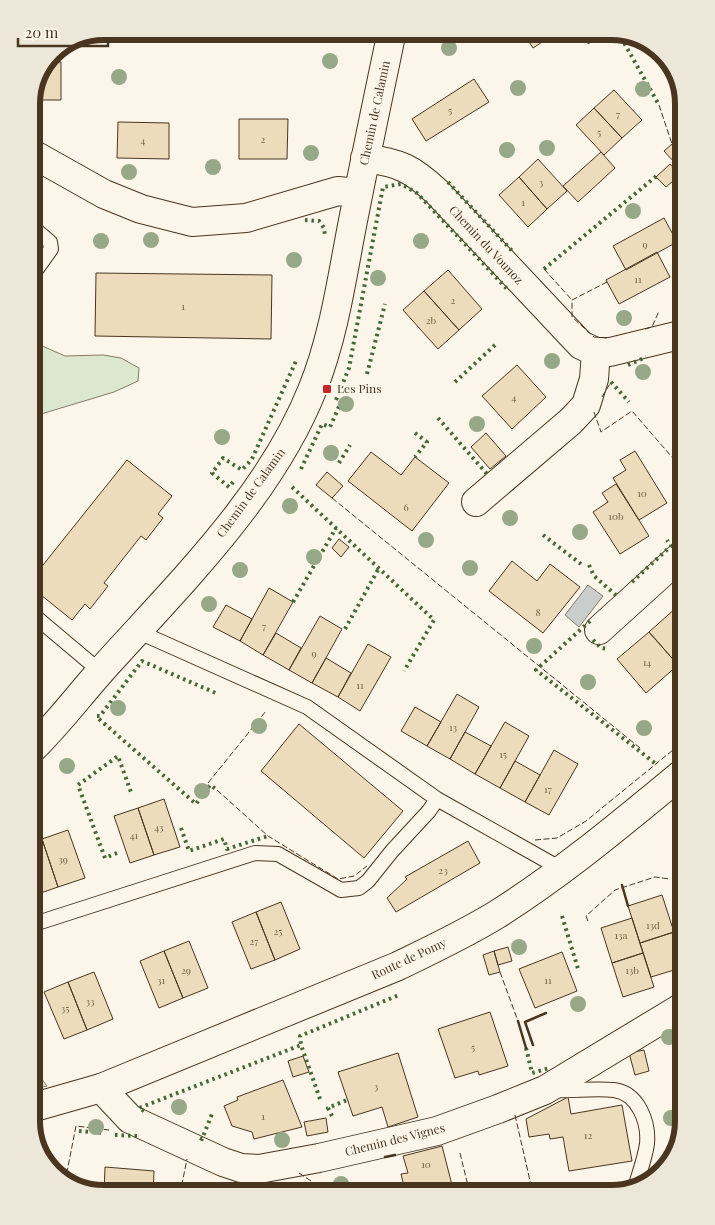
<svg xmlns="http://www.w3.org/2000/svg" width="715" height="1225" font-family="'Playfair Display',serif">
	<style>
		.green { fill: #dce7d0; stroke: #887966 }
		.water { fill: #c9cecd; stroke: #887966 }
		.building { fill: #ecdcbc; stroke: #4a3520 }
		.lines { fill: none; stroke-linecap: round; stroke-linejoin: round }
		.service-casing { stroke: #4a3520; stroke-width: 16 }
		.minor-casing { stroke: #4a3520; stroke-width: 30 }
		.secondary-casing { stroke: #4a3520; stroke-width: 30 }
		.service { stroke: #fbf6e9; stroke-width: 14 }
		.minor { stroke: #fbf6e9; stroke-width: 28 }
		.secondary { stroke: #fbf6e9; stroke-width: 28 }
		.hedge { stroke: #436837; stroke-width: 4; stroke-dasharray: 2.5 4; stroke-linecap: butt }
		.fence { stroke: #4a3520; stroke-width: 1; stroke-dasharray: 6 2.5; stroke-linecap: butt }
		.wall { stroke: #4a3520; stroke-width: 2.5 }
		.tree { fill: #96a887 }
		.poi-dot { fill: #c62828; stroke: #fbf6e9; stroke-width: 2 }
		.labels { text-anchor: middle; stroke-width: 4; stroke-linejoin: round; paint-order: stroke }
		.number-label { font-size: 10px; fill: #725f47 }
		.street-label { font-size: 12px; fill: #4a3520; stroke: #fbf6e9 }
		.poi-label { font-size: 12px; fill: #4a3520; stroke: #fbf6e9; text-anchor: start }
		.rim { fill: none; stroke: #4a3520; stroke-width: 6 }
	</style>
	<rect width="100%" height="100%" fill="#fbf6e9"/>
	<path class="green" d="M31,341l34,15 38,-1 18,3 18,10 -1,13 -24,11 -73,22 -10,7z
		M31,1070l10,8 6,8 -16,3z"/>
	<path class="water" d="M588,585l15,11 -24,31 -14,-12z"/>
	<path class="building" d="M522,31h37l-26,17z
		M48,62h13v38h-30z
		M474,79l15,23 -63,39 -14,-22z
		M614,90l28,30 -20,18 -28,-30z
		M594,108l28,30 -18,17 -28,-30z
		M239,119h49l-1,40h-48z
		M118,122l51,1v36l-52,-1z
		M672,144l4,15 -2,3 -10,-11z
		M601,152l14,16 -37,34 -15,-16z
		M538,159l29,32 -20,18 -28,-32z
		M670,164l10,11 -14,12 -10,-10z
		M519,177l28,32 -19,18 -29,-32z
		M664,218l13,24 -51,28 -13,-24z
		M657,252l13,25 -51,27 -13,-24z
		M448,270l34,39 -23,21 -35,-39z
		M96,273l176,2 -1,64 -176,-3z
		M424,291l35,39 -21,19 -35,-39z
		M517,365l29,32 -34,32 -30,-33z
		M486,433l20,23 -16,13 -19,-22z
		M635,451l32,52 -28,17 -26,-42 13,-8 -6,-10z
		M371,452l30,23 14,-18 34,26 -37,48 -64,-50z
		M127,460l45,36 -14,18 5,4 -17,22 -5,-4 -37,47 4,3 -18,23 -5,-5 -13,16 -41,-33v-7z
		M327,472l16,14 -11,12 -16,-13z
		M616,484l33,52 -29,18 -27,-42 15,-10 -6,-9z
		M339,539l10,8 -8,10 -9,-9z
		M512,561l25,20 13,-17 30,23 -37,46 -54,-42z
		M269,588l24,14 -30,53 -23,-14z
		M226,605l26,14 -12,22 -27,-14z
		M678,606l6,6v48l-6,5 -29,-33z
		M320,616l22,13 -30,54 -23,-13z
		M649,632l29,33 -32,28 -29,-34z
		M276,633l25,15 -12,22 -26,-15z
		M368,644l23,13 -31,54 -22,-14z
		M326,658l25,15 -13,24 -26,-14z
		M457,694l22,13 -29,52 -23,-13z
		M415,707l26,15 -14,24 -26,-15z
		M505,722l24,14 -29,52 -25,-14z
		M299,724l104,87 -39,47 -103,-87z
		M465,732l26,14 -16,28 -25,-15z
		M554,750l24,14 -29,51 -24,-13z
		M515,761l25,14 -15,27 -25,-14z
		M164,799l16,48 -26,8 -16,-47z
		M138,808l16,47 -24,8 -16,-47z
		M68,830l17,48 -27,9 -16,-48z
		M42,839l16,48 -23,8 -4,-11v-41z
		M468,841l12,22 -84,49 -9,-14 20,-19 -2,-2z
		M662,895l12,37 -34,11 -12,-37z
		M281,902l19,47 -25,11 -19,-48z
		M256,912l19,48 -24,9 -19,-47z
		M632,918l11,35 -31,10 -11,-35z
		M674,932l10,35 -33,10 -11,-34z
		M189,941l19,47 -25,10 -19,-47z
		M508,947l4,14 -14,4 -4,-14z
		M164,951l19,47 -24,10 -19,-47z
		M494,951l6,21 -11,3 -6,-20z
		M562,952l15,39 -42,17 -16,-39z
		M643,953l11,34 -31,10 -11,-34z
		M94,972l19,47 -26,11 -19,-48z
		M68,982l19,48 -23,9 -20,-47z
		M490,1012l18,54 -29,9 -1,-4 -23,7 -17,-49z
		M684,1037v19l-9,-14z
		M644,1050l5,21 -14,4 -6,-22z
		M398,1053l20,64 -30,10 -6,-20 -29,9 -15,-44z
		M303,1056l6,16 -16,5 -5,-16z
		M283,1080l19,47 -48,12 -2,-7 -20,-6 -8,-20 14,-6 -1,-3z
		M568,1097l3,17 51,-9 10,56 -63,10 -6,-34 -13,2 -1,-5 -20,3 -3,-18z
		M326,1118l2,14 -21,4 -3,-14z
		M442,1146l10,39 -36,9h-10l-5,-20 7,-1 -5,-17z
		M105,1167l49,4 -1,23h-49z
		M281,1188l1,6h-36z"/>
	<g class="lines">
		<g class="service-casing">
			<path id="service" d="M31,277l20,-28 -1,-7 -19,-16
				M31,613l70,59
				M139,632l168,75 130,92 126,71
				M31,925l224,-72 23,1 63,36 18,-2 9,-7 24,-30 37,-40 8,-12
				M553,1090c20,1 42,-2 61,0 24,3 35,32 33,54 -2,14 -8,30 -12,44"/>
		</g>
		<g class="minor-casing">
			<path id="minor" d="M31,153l73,41 37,15 51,13 54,-4 92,-27 20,2
				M365,158c35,5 46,10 72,34l144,153 15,7h14l74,-18
				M476,502l95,-81 15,-16 8,-26 2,-27
				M599,630l85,-77
				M31,750c25,-24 46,-52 69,-78 77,-86 170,-175 213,-284 20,-50 28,-104 38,-157 13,-67 27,-133 41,-200
				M101,1088l29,31 93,43 18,6 18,1 60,-11 118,-27 61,-22 47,-19 139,-84"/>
		</g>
		<g class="secondary-casing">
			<path id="secondary" d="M31,1108l70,-20 297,-122c33,-16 67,-32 98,-51 67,-42 127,-93 188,-143"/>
		</g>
		<use href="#service" class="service"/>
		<use href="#minor" class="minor"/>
		<use href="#secondary" class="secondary"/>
		<path class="hedge" d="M618,32l41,73
			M587,43l15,-12
			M448,182l66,71
			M305,220l14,1 5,7 1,8
			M544,269l115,-95
			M628,365l18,-8
			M367,374l18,-70
			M455,382l40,-37
			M611,382l18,20
			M438,418l49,56
			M415,433l12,9 -12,15
			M339,463l11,-18
			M301,469l21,-45 8,3 11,-25 -5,-2 13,-32 34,-181 18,-3 16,9 91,97
			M233,482l-4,5 -17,-14 11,-15 19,12 10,-11 44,-98
			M292,487l142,133 -30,51
			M543,535l38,29
			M589,565l5,11 24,21
			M632,582l39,-36 -4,-6
			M293,602l43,-74
			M590,621l-54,49 120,94
			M345,629l34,-61
			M593,640l8,8 7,1
			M97,716h3l42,-55 76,33
			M99,719l97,85 14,-19 7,5
			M181,828l8,23 35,-12 3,10 41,-13
			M117,853l-12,5 -27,-73 40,-29 14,39
			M562,916l17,56
			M526,1048l6,25 18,-5
			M320,1099l-19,-54 -1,-9 99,-41
			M144,1111l-5,-3 162,-63
			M332,1116l-4,-8 19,-8
			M79,1131l26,2
			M115,1135l23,1
			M200,1138l2,1 10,-25"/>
		<path class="fence" d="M184,31l42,6 1,-6
			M659,105l13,39
			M676,159l8,28
			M677,242l7,-4
			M544,269l28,31
			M645,329l7,-2 7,-16
			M607,338l-13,-1 -22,-20v-17l35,-18
			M602,397l9,-15
			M594,412l7,20 31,-21 52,60
			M332,498l308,250
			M208,783l58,-72
			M217,790l51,46 70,43 16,-3 13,-10
			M535,840l22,-2 29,-17 98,-80
			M588,921l-2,-5 29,-26 40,-13 15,2
			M500,972l18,49
			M515,1115l18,79
			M460,1153l10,41
			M299,1173l12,8 2,13
			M65,1182l11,-56 33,4
			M180,1194l7,-35"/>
		<path class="wall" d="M622,885l6,21
			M518,1021l8,27
			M533,1045l-8,-23 21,-9
			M385,1157l10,-2"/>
	</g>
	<g class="tree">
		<circle cx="449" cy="48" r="8"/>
		<circle cx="330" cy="61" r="8"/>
		<circle cx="119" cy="77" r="8"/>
		<circle cx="518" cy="88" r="8"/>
		<circle cx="643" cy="89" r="8"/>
		<circle cx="547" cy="148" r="8"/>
		<circle cx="507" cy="150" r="8"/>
		<circle cx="311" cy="153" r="8"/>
		<circle cx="213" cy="167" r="8"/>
		<circle cx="129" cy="172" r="8"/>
		<circle cx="633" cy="211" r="8"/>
		<circle cx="151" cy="240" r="8"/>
		<circle cx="101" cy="241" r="8"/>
		<circle cx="421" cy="241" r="8"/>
		<circle cx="294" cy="260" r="8"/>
		<circle cx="378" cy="278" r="8"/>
		<circle cx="624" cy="318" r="8"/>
		<circle cx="552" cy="361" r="8"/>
		<circle cx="643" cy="372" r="8"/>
		<circle cx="346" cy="404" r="8"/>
		<circle cx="477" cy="424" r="8"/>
		<circle cx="222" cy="437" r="8"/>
		<circle cx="331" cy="453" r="8"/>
		<circle cx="290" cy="506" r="8"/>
		<circle cx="510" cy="518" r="8"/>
		<circle cx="580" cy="532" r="8"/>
		<circle cx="426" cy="540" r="8"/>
		<circle cx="314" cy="557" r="8"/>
		<circle cx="470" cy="568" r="8"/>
		<circle cx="240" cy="570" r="8"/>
		<circle cx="209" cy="604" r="8"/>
		<circle cx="534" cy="646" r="8"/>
		<circle cx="588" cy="682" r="8"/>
		<circle cx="118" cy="708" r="8"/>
		<circle cx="259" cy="726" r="8"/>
		<circle cx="644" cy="728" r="8"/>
		<circle cx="67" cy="766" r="8"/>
		<circle cx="202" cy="791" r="8"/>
		<circle cx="519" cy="947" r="8"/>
		<circle cx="578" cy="1004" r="8"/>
		<circle cx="669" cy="1037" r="8"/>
		<circle cx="179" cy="1107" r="8"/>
		<circle cx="671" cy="1118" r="8"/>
		<circle cx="96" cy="1127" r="8"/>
		<circle cx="282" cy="1140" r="8"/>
		<circle cx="341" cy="1184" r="8"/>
	</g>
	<rect class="poi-dot" x="322" y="384" width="10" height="10" rx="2.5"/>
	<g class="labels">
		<g class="number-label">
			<text x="450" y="114">5</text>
			<text x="618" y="118">7</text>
			<text x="599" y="136">5</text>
			<text x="263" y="143">2</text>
			<text x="143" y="144">4</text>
			<text x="541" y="186">3</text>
			<text x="523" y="206">1</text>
			<text x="645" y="248">9</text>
			<text x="638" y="283">11</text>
			<text x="453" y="304">2</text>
			<text x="183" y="310">1</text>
			<text x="431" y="324">2b</text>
			<text x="514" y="401">4</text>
			<text x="642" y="497">10</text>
			<text x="406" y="511">6</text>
			<text x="616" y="520">10b</text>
			<text x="538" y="616">8</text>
			<text x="264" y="630">7</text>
			<text x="314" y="657">9</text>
			<text x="647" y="666">14</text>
			<text x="360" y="689">11</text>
			<text x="453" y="731">13</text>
			<text x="503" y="758">15</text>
			<text x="548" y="793">17</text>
			<text x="159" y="831">43</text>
			<text x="134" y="839">41</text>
			<text x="63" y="863">39</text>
			<text x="443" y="874">23</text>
			<text x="653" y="929">13d</text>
			<text x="278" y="935">25</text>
			<text x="621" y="939">13a</text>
			<text x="254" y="945">27</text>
			<text x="186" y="974">29</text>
			<text x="632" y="974">13b</text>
			<text x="161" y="984">31</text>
			<text x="548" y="984">11</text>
			<text x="90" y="1005">33</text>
			<text x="65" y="1012">35</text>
			<text x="473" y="1051">5</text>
			<text x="376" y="1090">3</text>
			<text x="263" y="1120">1</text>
			<text x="588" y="1139">12</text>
			<text x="426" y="1168">10</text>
		</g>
		<g class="street-label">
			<text transform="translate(375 113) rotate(-78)" y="4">Chemin de Calamin</text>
			<text transform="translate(486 245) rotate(47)" y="4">Chemin du Vounoz</text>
			<text transform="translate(251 493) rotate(-54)" y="4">Chemin de Calamin</text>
			<text transform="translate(409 959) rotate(-25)" y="4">Route de Pomy</text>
			<text transform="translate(395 1140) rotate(-14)" y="4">Chemin des Vignes</text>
		</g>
		<g class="poi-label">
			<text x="337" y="393">Les Pins</text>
		</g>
	</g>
	<path d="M0 0H715V1225H0ZM104 40H611A64 64 0 0 1 675 104V1121A64 64 0 0 1 611 1185H104A64 64 0 0 1 40 1121V104A64 64 0 0 1 104 40Z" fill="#ede7d9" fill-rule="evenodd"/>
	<path class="rim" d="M104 40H611A64 64 0 0 1 675 104V1121A64 64 0 0 1 611 1185H104A64 64 0 0 1 40 1121V104A64 64 0 0 1 104 40Z"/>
	<path d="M18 38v8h90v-8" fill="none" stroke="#4a3520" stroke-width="2.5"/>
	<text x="25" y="38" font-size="15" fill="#4a3520" stroke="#fbf6e9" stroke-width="4" paint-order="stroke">20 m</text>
</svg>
